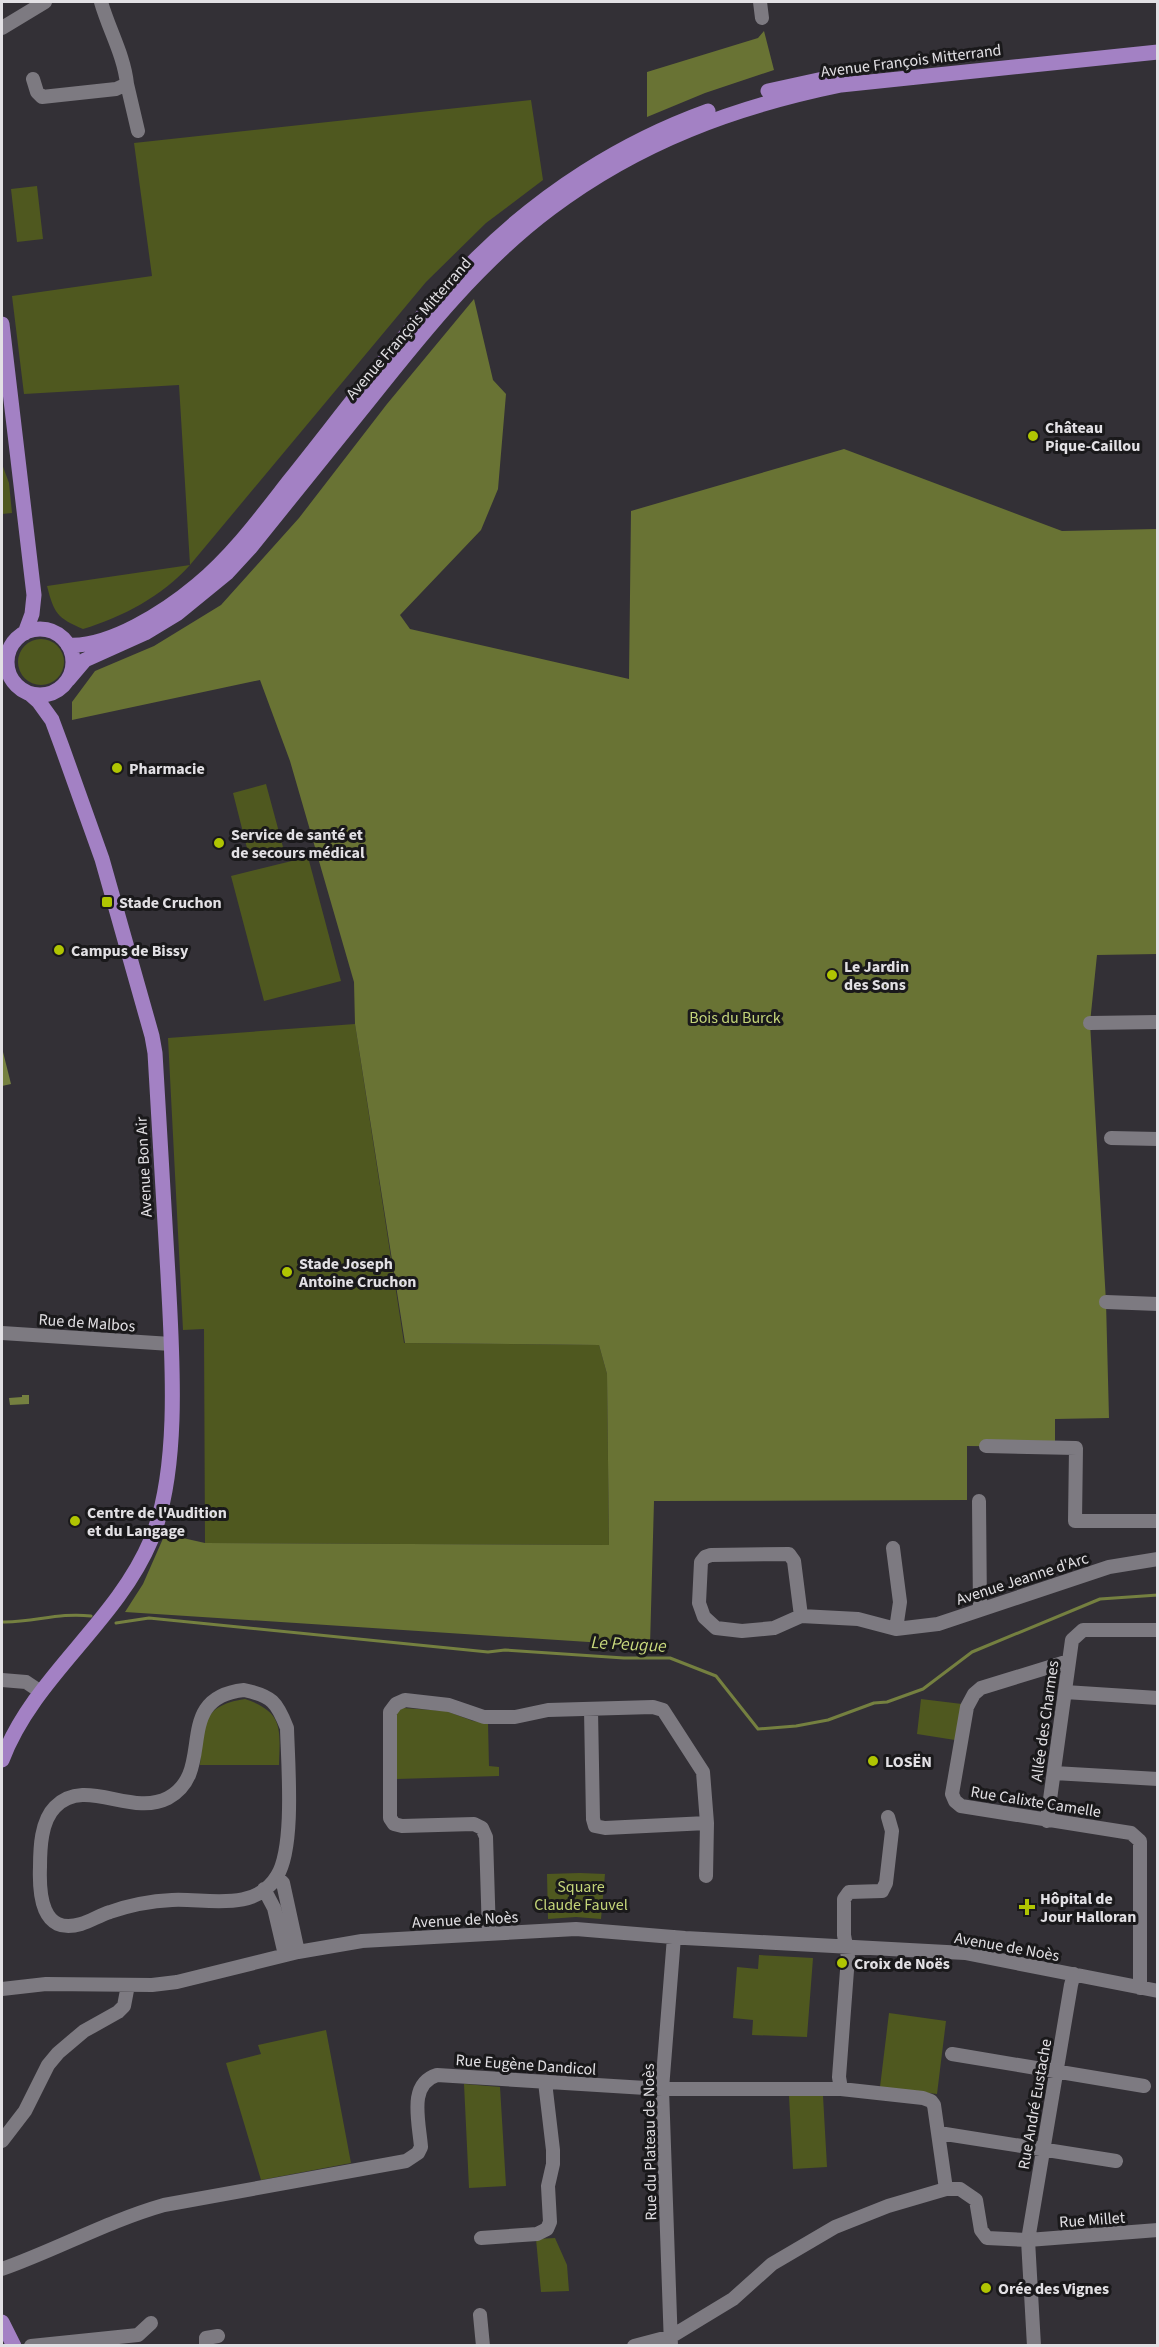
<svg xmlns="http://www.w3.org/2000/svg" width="1159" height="2347" font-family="'Source Sans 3',sans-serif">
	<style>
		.green { fill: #4f581f }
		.forest { fill: #697334 }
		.water { fill: #758040 }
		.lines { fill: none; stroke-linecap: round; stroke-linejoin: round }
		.stream { stroke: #758040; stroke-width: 3 }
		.minor { stroke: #7d7a81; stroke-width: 14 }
		.major { stroke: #a381c4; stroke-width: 15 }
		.poi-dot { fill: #b0c502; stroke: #1a191b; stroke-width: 2 }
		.labels { text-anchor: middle; stroke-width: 6; stroke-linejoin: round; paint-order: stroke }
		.street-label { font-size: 16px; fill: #e2e0e4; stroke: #1a191b }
		.poi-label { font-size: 16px; font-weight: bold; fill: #e2e0e4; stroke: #1a191b; text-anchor: start }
		.park-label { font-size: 16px; fill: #c4d579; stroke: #1a191b }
		.water-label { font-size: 18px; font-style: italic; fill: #c8d87d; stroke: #1a191b }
	</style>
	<rect width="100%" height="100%" fill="#333036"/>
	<path class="green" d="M531,100l12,80 -57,43 -60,59 -236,283c-28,31 -67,52 -107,64 -26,-11 -29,-16 -36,-43l143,-21 -11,-180 -155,9 -12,-98 140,-20 -18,-133z
		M37,186l6,53 -26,3 -6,-53z
		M2,464l7,19 3,30 -10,1z
		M18 662a23 23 0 1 1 46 0a23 23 0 1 1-46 0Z
		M266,784l17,63 -34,9 -16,-63z
		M308,857l33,124 -77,20 -33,-125z
		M355,1024l49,319 195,2 8,29 2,171 -404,-2 -1,-214 -21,1 -15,-292z
		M245,1699c39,13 35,30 34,66h-79c5,-38 -1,-59 45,-66z
		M921,1699l41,5 -7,36 -38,-6z
		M403,1708l43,3 27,10 15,2 1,43 10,1v9l-103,3 1,-66 1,-3z
		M580,1873l25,1 -4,45 -25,-2 -28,2 -1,-45z
		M759,1955l54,3 -6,79 -55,-2 1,-15 -20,-2 4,-51 21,2z
		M889,2013l57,8 -9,73 -57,-7z
		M326,2030l25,133 -90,17 -35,-117 35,-9 -3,-9z
		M464,2084l36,3 6,99 -37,2z
		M789,2096h34l4,71 -34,2z
		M555,2238l12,27 2,26 -28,1 -5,-53z"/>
	<path class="forest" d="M764,31l10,39 -69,23 -58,24v-45l111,-34z
		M474,299l19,81 13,14 -8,95 -17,41 -81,85 10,14 219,50 2,-168 213,-62 218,82 95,-2v425l-60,1 -7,68 16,279 3,116 -54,1v28l-88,-1v54l-313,1 -4,145 -525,-34 18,-28 22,-50 40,9 404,2 -2,-171 -8,-29 -194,-2 -50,-319 -1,-42 -64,-221 -30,-81 -188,40v-18l23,-31 59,-25 67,-41 78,-87 88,-114z"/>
	<path class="water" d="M2,1048l9,36 -9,2z
		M22,1395h7v9l-19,1 -1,-7 13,-1z"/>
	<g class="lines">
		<path class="stream" d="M2,1622c31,1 56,-10 89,-6
			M116,1623l33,-5 339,34 17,-2 119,8h46l46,18 42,53 38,-3 32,-6 46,-17 13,-1 36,-13 49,-37 128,-53 58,-4"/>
		<path class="minor" d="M760,2l2,16
			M2,28l43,-26
			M33,79l4,13 5,5 74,-8 11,-5c-3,-29 -18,-54 -26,-82
			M127,84l11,47
			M1090,1023l68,-1
			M1111,1138l47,1
			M1106,1302l52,2
			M2,1333l169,11
			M986,1446l90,2 -1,73h83
			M979,1501l1,109
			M801,1616l-7,-55 -5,-7 -78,1 -6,2 -4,5 -2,41 5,14 12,11 26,3 32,-3 27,-12 57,3 38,10 4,-27 -7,-54
			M896,1629l42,-5 171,-57 49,-8
			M1069,1661l-88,27 -7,6 -7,13 -15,87 3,7 6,5 170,27 9,8v147
			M2,1680l24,2 15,10
			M244,1690c28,6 33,12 43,38 1,37 8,119 -10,148 -22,37 -71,22 -105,24 -21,1 -42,5 -62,12 -10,3 -19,9 -29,12 -40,12 -42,-31 -41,-57 0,-19 1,-46 15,-60 30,-31 76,10 113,-9 50,-27 2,-100 76,-108z
			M1065,1692l93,6
			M591,1710l2,109 2,7 10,2 102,-5
			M1054,1773l104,6
			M1047,1821l25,-181 11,-10h75
			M277,1877l6,6 15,69
			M264,1889l10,19 11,47
			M489,1934l-3,-97 -4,-9 -8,-4 -72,2 -8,-2 -4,-6v-106l6,-8 9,-4 44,5 35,12h31l33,-7 105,-3 10,3 40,62 4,51 -1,53
			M2,1989l44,-5 106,1 25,-3 121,-30 64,-11 214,-12 109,9 280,15 193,38
			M952,2054l192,32
			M841,2089l-2,-12 9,-120 -4,-22v-36l5,-7 33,-1 4,-8 6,-52 -4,-14
			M939,2133l177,28
			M2,2141l23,-30 23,-46 10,-12 26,-22 34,-19 6,-6 4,-21
			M481,2238l56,-4 10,-5 3,-7 -2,-36 5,-22v-14l-8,-68
			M2,2269c54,-19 106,-48 162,-64l242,-44 12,-8 3,-6c-2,-26 -13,-63 16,-72l225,14h179l82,9 8,3 3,4 12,84h14l16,11 5,30 6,8 41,2 130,-10
			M480,2315l3,31
			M31,2346l107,-11 13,-12
			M206,2346v-8l12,-2
			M634,2346l38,-10 61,-37 39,-35 63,-37 53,-21 58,-17
			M671,2346l-9,-257 12,-152
			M1034,2346l-6,-106 43,-255 3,-11"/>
		<path class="major" d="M768,91l64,-14
			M2,324l32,271 -2,19 -7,19
			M7 662a33 33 0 1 1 66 0a33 33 0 1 1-66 0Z
			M68,645c41,3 98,-34 129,-60 36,-30 64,-68 93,-105 60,-75 118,-155 187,-222 65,-65 145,-116 231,-147
			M68,680l17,-20 60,-27 33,-20 49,-40 23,-25c40,-50 80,-99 120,-149 54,-68 110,-138 181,-191 88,-66 183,-101 290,-123l317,-33
			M2,1760c32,-84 114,-137 149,-220 30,-71 21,-188 17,-265 -5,-74 -9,-148 -13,-222l-3,-17 -50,-177 -40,-112 -10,-27 -13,-18 -9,-8
			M2,2322l12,24"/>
	</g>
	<g class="poi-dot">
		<circle cx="1033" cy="436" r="6"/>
		<circle cx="117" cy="768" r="6"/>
		<circle cx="219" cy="843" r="6"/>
		<rect x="101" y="896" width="12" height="12" rx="3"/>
		<circle cx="59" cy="950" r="6"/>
		<circle cx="832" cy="975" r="6"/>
		<circle cx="287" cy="1272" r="6"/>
		<circle cx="75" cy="1521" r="6"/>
		<circle cx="873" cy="1761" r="6"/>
		<path d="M1024 1898h6v6h6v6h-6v6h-6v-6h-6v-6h6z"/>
		<circle cx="842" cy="1963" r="6"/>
		<circle cx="986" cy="2288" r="6"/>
	</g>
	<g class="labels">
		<g class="street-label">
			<text transform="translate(911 60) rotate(-7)" y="6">Avenue François Mitterrand</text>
			<text transform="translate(408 328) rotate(-49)" y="6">Avenue François Mitterrand</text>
			<text transform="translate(143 1167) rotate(-93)" y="6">Avenue Bon Air</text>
			<text transform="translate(87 1322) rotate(4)" y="6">Rue de Malbos</text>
			<text transform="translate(1022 1578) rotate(-18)" y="6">Avenue Jeanne d'Arc</text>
			<text transform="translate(1044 1721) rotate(-82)" y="6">Allée des Charmes</text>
			<text transform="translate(1036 1801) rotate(9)" y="6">Rue Calixte Camelle</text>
			<text transform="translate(465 1919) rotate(-3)" y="6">Avenue de Noès</text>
			<text transform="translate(1007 1946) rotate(10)" y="6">Avenue de Noès</text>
			<text transform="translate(526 2064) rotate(4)" y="6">Rue Eugène Dandicol</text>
			<text transform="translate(1034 2104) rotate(-80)" y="6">Rue André Eustache</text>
			<text transform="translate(649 2142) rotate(-91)" y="6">Rue du Plateau de Noès</text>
			<text transform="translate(1092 2219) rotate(-4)" y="6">Rue Millet</text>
		</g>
		<g class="poi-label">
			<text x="1045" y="433">Château<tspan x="1045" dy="18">Pique-Caillou</tspan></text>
			<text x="129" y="774">Pharmacie</text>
			<text x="231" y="840">Service de santé et<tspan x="231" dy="18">de secours médical</tspan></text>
			<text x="119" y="908">Stade Cruchon</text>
			<text x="71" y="956">Campus de Bissy</text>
			<text x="844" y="972">Le Jardin<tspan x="844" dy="18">des Sons</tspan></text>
			<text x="299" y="1269">Stade Joseph<tspan x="299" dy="18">Antoine Cruchon</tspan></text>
			<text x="87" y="1518">Centre de l'Audition<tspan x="87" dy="18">et du Langage</tspan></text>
			<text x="885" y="1767">LOSËN</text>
			<text x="1040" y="1904">Hôpital de<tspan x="1040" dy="18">Jour Halloran</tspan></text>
			<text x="854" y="1969">Croix de Noës</text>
			<text x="998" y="2294">Orée des Vignes</text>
		</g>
		<g class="park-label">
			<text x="735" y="1023">Bois du Burck</text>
			<text x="581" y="1892">Square<tspan x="581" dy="18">Claude Fauvel</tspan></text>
		</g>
		<g class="water-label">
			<text transform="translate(629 1644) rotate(3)" y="6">Le Peugue</text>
		</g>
	</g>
	<rect width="1159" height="2347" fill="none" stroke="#e2e0e4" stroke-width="6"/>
</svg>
